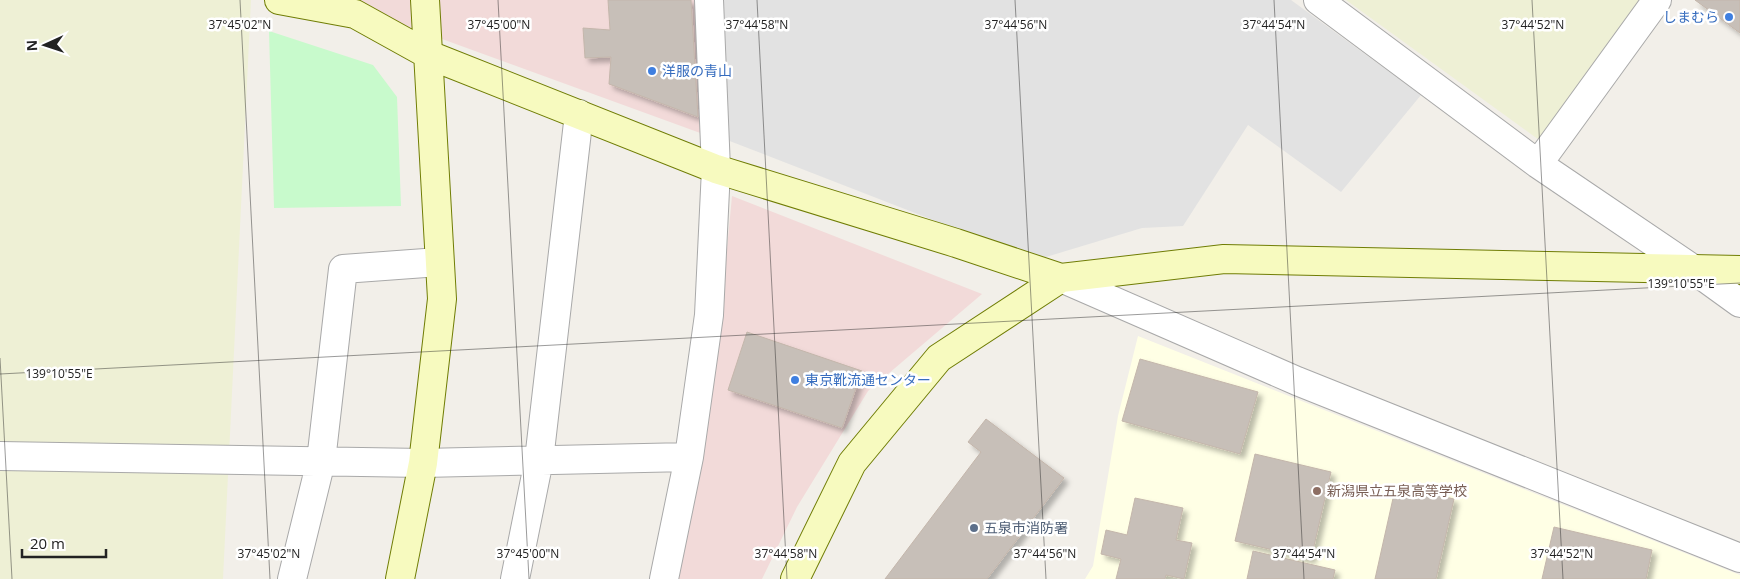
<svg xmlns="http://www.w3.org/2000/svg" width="1740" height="579" font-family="'Open Sans','Noto Sans JP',sans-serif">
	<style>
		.commercial { fill: #f2dad9 }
		.education { fill: #ffffe5 }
		.farmland { fill: #eef0d5 }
		.park { fill: #c8facc }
		.parking { fill: #e2e2e2 }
		.building { fill: #c7bfb8; stroke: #c4b6ab; filter: url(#shadow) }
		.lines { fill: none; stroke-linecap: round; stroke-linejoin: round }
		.street-casing { stroke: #a9a9a9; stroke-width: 30 }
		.secondary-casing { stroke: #707d05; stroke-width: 30 }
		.street { stroke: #fff; stroke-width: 28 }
		.secondary { stroke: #f7fabf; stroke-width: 28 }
		.ticks { fill: none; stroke: #222; stroke-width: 1; stroke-opacity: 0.45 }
		.shop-dot { fill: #3f7fe0; stroke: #fff; stroke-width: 2 }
		.education-dot { fill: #8d6e63; stroke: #fff; stroke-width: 2 }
		.service-dot { fill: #5c6f8a; stroke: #fff; stroke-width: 2 }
		.labels { text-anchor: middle; stroke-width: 5; stroke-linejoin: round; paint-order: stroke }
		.shop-label { font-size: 14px; fill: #366cbe; stroke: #fff; text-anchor: start }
		.education-label { font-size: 14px; fill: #785e54; stroke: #fff; text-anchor: start }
		.service-label { font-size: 14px; fill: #4e5e75; stroke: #fff; text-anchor: start }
		.ticks-label { font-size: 12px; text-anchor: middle; fill: #222; stroke: #fff; stroke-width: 5; stroke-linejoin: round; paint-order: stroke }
	</style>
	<defs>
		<filter id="shadow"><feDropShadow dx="4.5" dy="4.5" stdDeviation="2.5" flood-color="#0004"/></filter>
	</defs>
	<rect width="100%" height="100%" fill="#f2efe9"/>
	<path class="commercial" d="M335,0h363l5,134z
		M732,196l250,98 -114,97 -71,116 -35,72h-84l39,-224z"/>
	<path class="education" d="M1138,336l602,239v4h-655l8,-13 25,-150z"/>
	<path class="farmland" d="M0,0h251l-28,579h-223z
		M1346,0h296l-96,145z"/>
	<path class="park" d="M269,31l104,34 24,32 4,109 -127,2z"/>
	<path class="parking" d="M721,0h570l130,95 -80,97 -93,-67 -65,101 -41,2 -106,32 -309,-120z"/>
	<path class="building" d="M608,0h83l7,117 -89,-33 2,-27 -26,1 -2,-30 27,2z
		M1695,0h45v33z
		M747,332l115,39 -20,57 -114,-38z
		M1140,359l118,33 -18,62 -118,-33z
		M986,419l78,59 -77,101h-102l96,-127 -13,-10z
		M1255,454l76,18 -20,87 -76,-18z
		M1396,485l58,14 -18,80h-61z
		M1135,498l48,10 -7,32 16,3 -8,36 -18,-4 -1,4h-49l5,-20 -20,-5 5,-24 21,5z
		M1554,527l98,23 -6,29h-104z
		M1253,551l82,19 -2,9h-86z"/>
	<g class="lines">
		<g class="street-casing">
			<path id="street" d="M1318,0l220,164 155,105 47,34
				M1538,164l119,-164
				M1061,278l236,103 443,177
				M0,456l423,7 266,-6
				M292,579l29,-118 22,-192 96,-7
				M515,579l24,-119 40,-346
				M664,579l25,-122 20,-142 7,-146 -7,-169"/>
		</g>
		<g class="secondary-casing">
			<path id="secondary" d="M279,0l76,14 74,41 287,114 240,74 105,35
				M400,579l23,-116 19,-164 -17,-299
				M795,579l57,-116 87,-105 122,-80 163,-19 516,11"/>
		</g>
		<use href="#street" class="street"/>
		<use href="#secondary" class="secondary"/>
	</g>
	<path class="ticks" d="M240,0l30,579M498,0l31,579M757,0l30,579M1015,0l31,579M1274,0l30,579M1532,0l31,579M0,358l12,221M0,374l1740,-91"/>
	<g class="shop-dot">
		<circle cx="1729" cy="17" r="5"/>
		<circle cx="652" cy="71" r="5"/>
		<circle cx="795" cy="380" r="5"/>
	</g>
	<circle class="education-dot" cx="1317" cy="491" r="5"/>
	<circle class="service-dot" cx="974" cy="528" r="5"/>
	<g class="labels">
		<g class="shop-label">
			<text x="1719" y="22" text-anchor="end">しまむら</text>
			<text x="662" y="76">洋服の青山</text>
			<text x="805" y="385">東京靴流通センター</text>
		</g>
		<g class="education-label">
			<text x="1327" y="496">新潟県立五泉高等学校</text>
		</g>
		<g class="service-label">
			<text x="984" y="533">五泉市消防署</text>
		</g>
	</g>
	<g class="ticks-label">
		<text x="240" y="29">37°45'02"N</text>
		<text x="499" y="29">37°45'00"N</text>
		<text x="757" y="29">37°44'58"N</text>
		<text x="1016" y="29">37°44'56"N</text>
		<text x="1274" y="29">37°44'54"N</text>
		<text x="1533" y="29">37°44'52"N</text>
		<text x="1681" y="288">139°10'55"E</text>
		<text x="59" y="378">139°10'55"E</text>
		<text x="269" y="558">37°45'02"N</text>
		<text x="528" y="558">37°45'00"N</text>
		<text x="786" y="558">37°44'58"N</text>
		<text x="1045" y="558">37°44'56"N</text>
		<text x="1304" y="558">37°44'54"N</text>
		<text x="1562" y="558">37°44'52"N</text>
	</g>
	<g transform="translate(45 45) rotate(267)" stroke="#ffffff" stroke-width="4" paint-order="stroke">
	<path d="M0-4L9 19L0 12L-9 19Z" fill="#222222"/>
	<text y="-8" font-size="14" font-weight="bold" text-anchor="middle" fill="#222222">N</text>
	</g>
	<path d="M22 549v8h84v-8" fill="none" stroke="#222222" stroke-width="2.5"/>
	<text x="30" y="549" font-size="15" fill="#222222" stroke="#ffffff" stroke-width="4" paint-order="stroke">20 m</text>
</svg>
